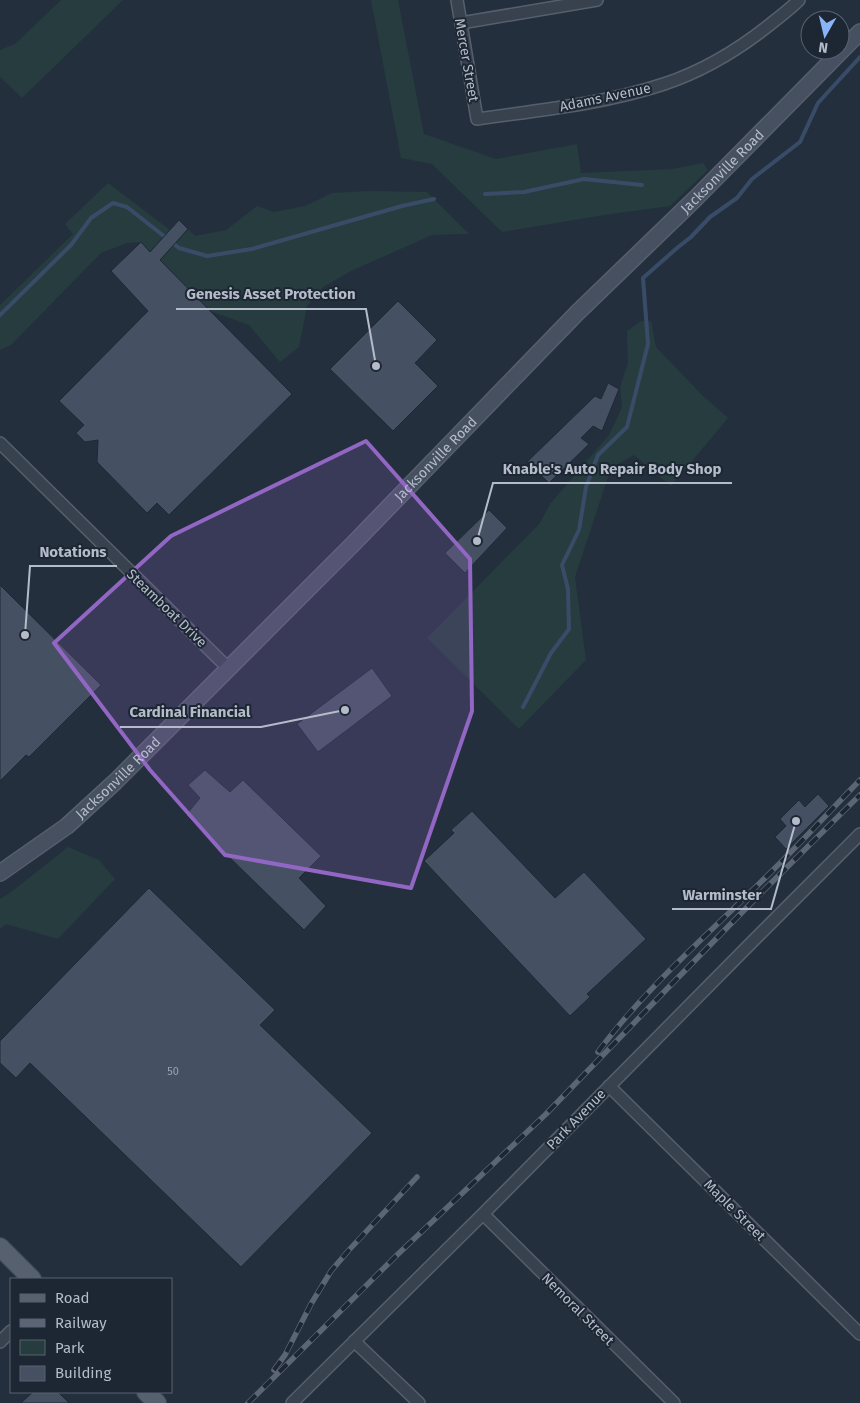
<svg xmlns="http://www.w3.org/2000/svg" width="860" height="1403" font-family="'Fira Sans',sans-serif">
	<style>
		.green { fill: #263c3f }
		.lines { fill: none; stroke-linecap: round; stroke-linejoin: round }
		.stream { stroke: #394c67; stroke-width: 4 }
		.building { fill: #455162; stroke: #1f2835 }
		.minor-casing { stroke: #565f6c; stroke-width: 14 }
		.secondary-casing { stroke: #565f6c; stroke-width: 18 }
		.primary-casing { stroke: #414a57; stroke-width: 20 }
		.minor { stroke: #38414e; stroke-width: 11 }
		.secondary { stroke: #465061; stroke-width: 15 }
		.primary { stroke: #56606e; stroke-width: 18 }
		.rail-casing { stroke: #5a6575; stroke-width: 5.5 }
		.rail { stroke: #1d2633; stroke-width: 4; stroke-dasharray: 11; stroke-linecap: butt }
		.marked { fill: #9266c3; fill-opacity: 0.2; stroke: #9266c3; stroke-width: 4; stroke-linejoin: round }
		.labels { text-anchor: middle; stroke-width: 4; stroke-linejoin: round; paint-order: stroke }
		.number-label { font-size: 11px; fill: #98a1af }
		.street-label { font-size: 14px; fill: #b4bcc9; stroke: #1d2633 }
		.leader { fill: none; stroke: #b4bcc9; stroke-width: 2 }
		.callout-dot { fill: #b4bcc9; stroke: #1d2633; stroke-width: 2 }
		.callout-label { font-size: 15px; text-anchor: middle; font-weight: bold; fill: #b4bcc9; stroke: #1d2633; stroke-width: 4; stroke-linejoin: round; paint-order: stroke }
	</style>
	<rect width="100%" height="100%" fill="#242f3e"/>
	<path class="green" d="M61,0h62l-101,98 -22,-21v-27l15,-6z
		M371,0h27l26,134 72,25 81,-15 4,29 91,-4 31,-6 5,7 -38,36 -66,9 -102,17 -70,-68 -31,-6z
		M108,183l62,47 -20,22 -10,-10 -13,1 -26,10 -90,92 -11,5v-45l73,-71 -8,-10z
		M369,191l58,1 42,42 -37,1 -81,36 -28,16 -16,19 -8,41 -19,15 -31,-37 -39,-14 -50,-51 28,-31 7,7 31,-6 31,-24 17,6 31,-6 27,-13z
		M641,321h10l5,26 45,47 27,24 -57,68 -37,-31 -23,13 -36,109 11,83 -67,69 -92,-91 113,-115 10,-19 59,-69 13,-28 -2,-20 8,-24 -1,-32z
		M68,847l31,13 16,19 -57,60 -52,-15 -6,5v-30l11,-7z"/>
	<g class="lines">
		<path class="stream" d="M485,194l39,-2 60,-13 58,6
			M0,315l71,-70 20,-27 22,-15 14,4 52,41 28,8 45,-7 150,-43 32,-7
			M523,707l28,-54 18,-24 -1,-40 -6,-24 17,-35 7,-43 12,-32 29,-28 21,-83 -5,-66 34,-30 14,-11 19,-20 27,-19 15,-19 48,-37 18,-39 42,-46"/>
	</g>
	<path class="building" d="M179,220l9,9 -28,31 132,134 -123,121 -12,-12 -10,10 -50,-51 1,-22 -13,2 -9,-9 8,-8 -25,-24 89,-90 -37,-40 30,-29 9,10z
		M398,301l39,39 -22,23 23,23 -45,45 -63,-62z
		M608,383l11,6 -17,42 -9,-5 -12,12 8,6 -40,39 -22,-21 68,-66 6,3z
		M489,510l18,18 -42,45 -20,-20z
		M0,585l101,100 -72,72 -3,-2 -26,26z
		M372,668l20,28 -74,56 -21,-28z
		M205,770l25,22 13,-12 78,76 -22,22 27,28 -22,24 -118,-115 14,-17 -12,-13z
		M818,794l11,12 -43,43 -11,-12 11,-11 -6,-7 19,-19 6,7z
		M472,811l83,87 29,-26 62,67 -59,55 3,3 -20,19 -146,-155 30,-28 -3,-3z
		M149,888l126,122 -15,15 112,108 -131,134 -211,-204 -14,15 -16,-15v-22z
		M33,1392h25l11,11h-48z"/>
	<g class="lines">
		<g class="minor-casing">
			<path id="minor" d="M457,0l20,119c63,-9 127,-15 187,-35 39,-13 77,-36 109,-62 9,-7 18,-14 26,-22
				M461,23l136,-23
				M0,443l228,225
				M609,1086l251,248
				M483,1214l191,189
				M354,1341l65,62
				M0,1342l11,-11
				M292,1403l191,-189 271,-274 106,-106"/>
		</g>
		<g class="secondary-casing">
			<g id="secondary">
				<path id="s1" d="M0,873l67,-47 48,-44 238,-238 224,-231 119,-115 164,-166"/>
			</g>
		</g>
		<g class="primary-casing">
			<path id="primary" d="M0,1247l32,32
				M146,1392l11,11"/>
		</g>
		<use href="#minor" class="minor"/>
		<use href="#secondary" class="secondary"/>
		<use href="#primary" class="primary"/>
		<g class="rail-casing">
			<path id="rail" d="M598,1052c48,-65 111,-118 169,-176 32,-31 62,-64 93,-96
				M274,1370l11,-15 26,-51 20,-33 18,-21 68,-73
				M248,1403l148,-147 150,-142 117,-121 101,-103 96,-95"/>
		</g>
		<use href="#rail" class="rail"/>
	</g>
	<path class="marked" d="M366,441l104,118 2,152 -61,177 -186,-33 -75,-85 -96,-127 117,-107z"/>
	<g class="labels">
		<g class="number-label">
			<text x="173" y="1075">50</text>
		</g>
		<g class="street-label">
			<text transform="translate(467 60) rotate(80)" y="5">Mercer Street</text>
			<text transform="translate(605 97) rotate(-12)" y="5">Adams Avenue</text>
			<text dy="5" stroke="none"><textPath href="#s1" startOffset="1008">Jacksonville Road</textPath></text>
			<text dy="5" stroke="none"><textPath href="#s1" startOffset="602">Jacksonville Road</textPath></text>
			<text transform="translate(167 608) rotate(44)" y="5">Steamboat Drive</text>
			<text dy="5" stroke="none"><textPath href="#s1" startOffset="152">Jacksonville Road</textPath></text>
			<text transform="translate(576 1119) rotate(-46)" y="5">Park Avenue</text>
			<text transform="translate(735 1210) rotate(45)" y="5">Maple Street</text>
			<text transform="translate(578 1309) rotate(45)" y="5">Nemoral Street</text>
		</g>
	</g>
	<path class="leader" d="M376 366L366 309H176M477 541L493 483H732M25 635L30 566H117M345 710L261 727H120M796 821L771 909H672"/>
	<g class="callout-dot">
		<circle cx="376" cy="366" r="5"/>
		<circle cx="477" cy="541" r="5"/>
		<circle cx="25" cy="635" r="5"/>
		<circle cx="345" cy="710" r="5"/>
		<circle cx="796" cy="821" r="5"/>
	</g>
	<g class="callout-label">
		<text x="271" y="299">Genesis Asset Protection</text>
		<text x="612" y="474">Knable's Auto Repair Body Shop</text>
		<text x="73" y="557">Notations</text>
		<text x="190" y="717">Cardinal Financial</text>
		<text x="722" y="900">Warminster</text>
	</g>
	<rect x="10" y="1278" width="162" height="115" fill="#1d2633" stroke="#59626f"/>
	<rect x="20" y="1294" width="25" height="8" fill="#56606e" stroke="#59626f"/>
	<text x="55" y="1303" font-size="15" fill="#b4bcc9">Road</text>
	<rect x="20" y="1319" width="25" height="8" fill="#5a6575" stroke="#59626f"/>
	<text x="55" y="1328" font-size="15" fill="#b4bcc9">Railway</text>
	<rect x="20" y="1340" width="25" height="15" fill="#263c3f" stroke="#59626f"/>
	<text x="55" y="1353" font-size="15" fill="#b4bcc9">Park</text>
	<rect x="20" y="1366" width="25" height="15" fill="#455162" stroke="#59626f"/>
	<text x="55" y="1378" font-size="15" fill="#b4bcc9">Building</text>
	<g transform="translate(825 35) rotate(188)"><circle r="24" fill="#1d2633" stroke="#59626f"/>
	<path d="M0-4L9 19L0 12L-9 19Z" fill="#8ab4f8"/>
	<text y="-8" font-size="14" font-weight="bold" text-anchor="middle" fill="#b4bcc9">N</text>
	</g>
</svg>
